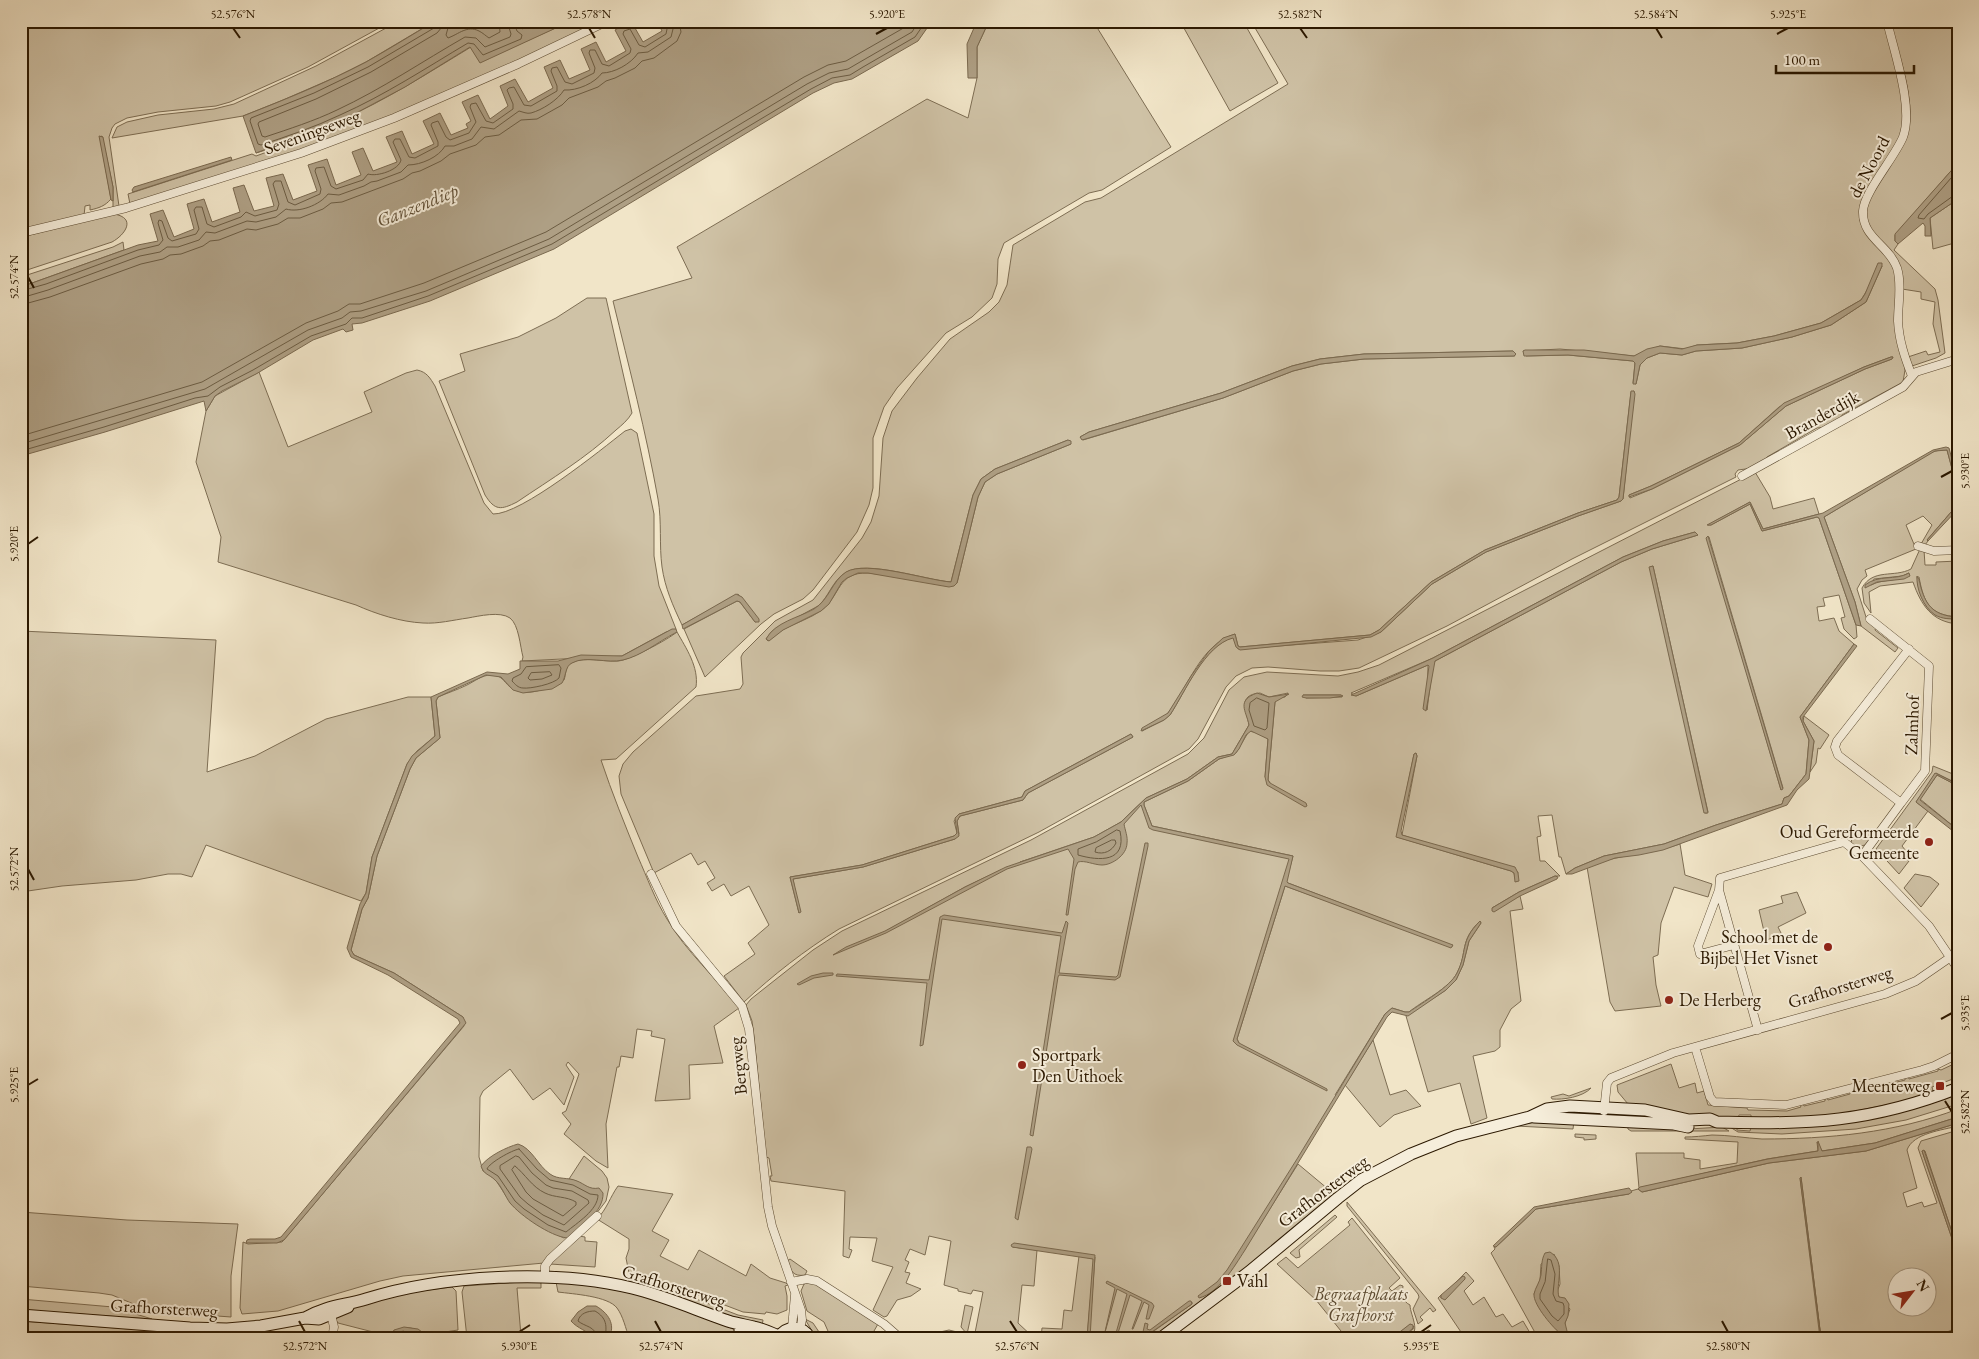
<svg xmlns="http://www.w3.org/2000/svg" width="1979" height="1359" font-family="'EB Garamond',serif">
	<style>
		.green { fill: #cfc2a6; stroke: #7d6d53; fill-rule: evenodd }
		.water { fill: #ae9f84; stroke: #7a694f }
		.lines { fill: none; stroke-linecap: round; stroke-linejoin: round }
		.shore { stroke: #6c5c42; stroke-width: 1 }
		.street-casing { stroke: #5c4b32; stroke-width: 9 }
		.secondary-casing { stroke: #2b1800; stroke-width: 13 }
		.street { stroke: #f6eedb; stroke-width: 8 }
		.secondary { stroke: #f6eedb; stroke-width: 11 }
		.ticks { fill: none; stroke: #2b1800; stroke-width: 2 }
		.poi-dot { fill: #8f2418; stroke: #f6eedb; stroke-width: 2 }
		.labels { text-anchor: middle; stroke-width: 4; stroke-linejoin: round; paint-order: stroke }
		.street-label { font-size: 18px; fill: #2b1800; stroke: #f6eedb }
		.poi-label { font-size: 18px; fill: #2b1800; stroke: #f6eedb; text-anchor: end }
		.park-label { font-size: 18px; font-style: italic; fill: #5c4b32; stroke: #f6eedb }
		.water-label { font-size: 19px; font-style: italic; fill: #5f4e35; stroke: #f6eedb }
		.neatline { fill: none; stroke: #2b1800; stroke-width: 2 }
		.ticks-label { font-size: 12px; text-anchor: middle; fill: #2b1800 }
	</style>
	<rect width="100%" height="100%" fill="#f1e5c8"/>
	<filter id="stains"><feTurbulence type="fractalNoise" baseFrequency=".004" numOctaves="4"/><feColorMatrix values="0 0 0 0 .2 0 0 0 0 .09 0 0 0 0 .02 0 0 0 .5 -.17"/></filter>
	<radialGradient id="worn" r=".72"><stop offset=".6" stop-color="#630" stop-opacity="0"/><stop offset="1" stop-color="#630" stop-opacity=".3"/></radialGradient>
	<path class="green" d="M21,21h371l-84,46 -78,35 -14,4 -58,6 -31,6 -12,6 -3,4 -3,9 10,69 -6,1v-20l-11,-51 -2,1 11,62c-6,7 -12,9 -21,11v-5l-5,1 -1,10 -63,15z
		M399,21h36l-69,41 -30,15 -53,23 -40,16 -131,22 5,-11 10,-5 31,-7 56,-6 20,-5 82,-38z
		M517,21h23l-19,8z
		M571,21h21v5l-121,56 -144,60 -197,62 -2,-10 124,-40 4,2 52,-19 -52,16 3,-3c28,-9 56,-18 82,-30 45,-20 87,-47 130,-73l9,15z
		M989,21h104l78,126 -69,43 -13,3 -85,50 -6,16 -1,25 -5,14 -20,19 -26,16 -49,55 -13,19 -11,31v50l-4,17 -12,27 -44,58 -10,9 -29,15 -13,10 -56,53 -21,-48 53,-28 3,1 15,20 4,-1 -21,-27 -56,31c-9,-19 -17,-37 -20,-58 -3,-22 0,-45 -4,-68 -12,-67 -29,-132 -45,-198l79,-23 -15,-31 250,-148 41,19 9,-40v-31z
		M1180,21h63l35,62 -48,28z
		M1251,21h633c7,30 21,67 20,98 0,24 -32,69 -44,90v11l6,14 22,22 8,18 9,96 -2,12 -61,33 -1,4 -14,8 -10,1 -50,29v2l-14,9 -15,2 -3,4 1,3 -164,82 -125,67 -88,42 -20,3h-19l-52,-4 -16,1 -16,8 -10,11 -28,52 -9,10 -150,83 -200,97c-34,21 -66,46 -95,73l-20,-26 31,-22 -7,-11 21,-18 -20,-39 -18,10 -7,-12 -12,7 -5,-8 8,-5 -10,-17 -7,4 -7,-12 -37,20 -33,-79 -2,-18 4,-12 10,-12 63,-56 44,-7 3,-5 -2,-27 2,-4 32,-32 38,-21 49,-62 9,-16 8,-26 4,-58 9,-27 25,-33 33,-39 39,-27 10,-10 8,-17 6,-40 72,-43 16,-4 187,-114zM1882,266l-16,36 -35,23 -39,12 -50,11 -46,3 -14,4 -22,-2 -13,5 -7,7 -4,19 -3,-1 2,-20 -2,-2 -65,-6 -42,1 -3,-5 37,-2 74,7 26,-10 26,3 11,-4 40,-2 37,-7 47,-13 40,-23zM1513,351l2,5h-2l-149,3 -43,5 -28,7 -70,27 -140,42 -3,-3 9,-5 132,-39 71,-27 28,-7 44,-5zM1891,357h2l-1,2 -27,10 -79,37 -46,39 -88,44 -22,9 -1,-3 22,-9 88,-43 40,-36 85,-40zM1634,391l-11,108 -2,2 -43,15 -92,36 -54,32 -51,48 -23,8 -120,9 -5,-12c-31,11 -46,52 -63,78l-6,5 -22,11c8,-5 20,-10 26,-18 21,-27 32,-68 67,-79l3,12 2,1 130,-12 9,-5 52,-48 54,-32 93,-37 39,-13 2,-3 12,-105zM1068,440l3,4 -74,30 -12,8 -7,15 -21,86 -89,-10c-31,-1 -27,22 -46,37 -11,8 -26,13 -38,19 -6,4 -11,8 -16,12l-2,-2 6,-8 46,-25c11,-9 14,-25 27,-33 20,-14 80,7 106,9l22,-87 8,-16 14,-10zM1131,734l2,3 -105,56 -5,7 -63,16 -3,5 2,13 -4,5 -92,28 -70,12 6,34 -9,-36 72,-12 92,-29 3,-3 -3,-12 5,-7 63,-17 3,-6z
		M1890,21h68v142l-63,72v6l3,3 -4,6 41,39 3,11 7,53 -9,5 -24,8 -4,-9 18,-6 2,4 12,-3 -7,-28 2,-22 -14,-3v-7l-19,-3 -1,-19 -25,-32 -10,-19 1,-15 41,-72c8,-33 -10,-77 -18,-111z
		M1958,199v43l-25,7 -3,-31z
		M114,214c23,4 11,21 -2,28l-91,30v-35z
		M123,242l1,8 -103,37v-10l92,-30z
		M587,298h19l26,115c-4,7 -10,12 -16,17 -30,28 -65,49 -99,72 -16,8 -22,9 -32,-7l-46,-114 26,-10 -5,-17 58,-17 38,-19z
		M417,370c10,2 13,8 18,16l49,117 9,11c28,1 109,-65 132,-83l6,-2 6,4 17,81v42l5,30 17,43 -10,3 -44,24 -100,5 1,-4c-3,-11 -4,-32 -13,-39 -10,-7 -31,-2 -42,0 -15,2 -30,6 -45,5 -22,-1 -47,-9 -67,-18l-138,-43 3,-25 -25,-75 10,-51 9,-15 44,-24 29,75 84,-35 -8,-20 42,-19z
		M1940,450h7l11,41v13l-31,36 1,1 -3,4 -4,-1 11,-19 -9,-9 -17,9 10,24 -51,21 2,6 -5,4 -5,9 10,31 9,7 -1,3 23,18 -3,4 -34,-26 -6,-24 -31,-85 108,-65z
		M1755,472l15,25 3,12 41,-11 5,16 -56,15 -13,-27 -42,23h3l39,-21 12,27 55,-14 2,1 37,107 1,12 -3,2 -10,-10 -3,-11 4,-1 -6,-22 -16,3 2,8 -8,1 2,14 15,-3 5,13 15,13 -54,73 9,23 -3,34 -17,22 -5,2 -2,6 -66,21 -52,19 -60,12 -29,12 -9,6 -5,-17h-2l-7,-42 -14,1 3,20 -4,1 3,24h5l15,15h-5l-36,16 -27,16 28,-12 3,13 -13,2 11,90 -10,8 -11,21v17l-5,4 -22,5 14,62 -16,6 -11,-41 -32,9 -22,-76 40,-26 10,-10 7,-15 6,-24 12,-18 -1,-2c-21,20 -12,31 -23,52 -7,15 -35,28 -48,39h-4l-13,-4 -7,6 -50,81 2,2 -111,178 -25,22 20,-14 11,-14 66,-105 36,30 -109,92 -72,52h-9l48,-34v-2l-53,36h-50l6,-81 -82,-10 24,3 -3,36 -12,-1 -4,38 16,15h-60l9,-46 -10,-2 -2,4 -13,-3v-2l-14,-4 7,-44 -22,-5 -4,19 -15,-6 -5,11 4,2 -4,10 5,1 -4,10 15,6 -10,7 -14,4 -10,16 -3,1 -11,-7 20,-43 -21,-6 5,-23 -27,-1 -1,12 3,1 -3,8 -6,-2 2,-65 -74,-10 -1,-5h2l-3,-18 -3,-1 -12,-121 -2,-15 -6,-16 5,-6 62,-49 29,-19 189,-91 157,-86 16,-16 25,-48 15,-13 23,-5 71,4 20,-4 21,-7zM1695,532l3,3 -46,14 -31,13 -186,99 -2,3 -6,46 1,-45 -72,31 -5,-3 82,-35 190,-101 40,-16zM1707,537h2l74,251 -2,2zM1653,566l55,246 -1,1h-2l-55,-246zM1260,693l9,4 19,-4 -3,4 -7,1 -3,4 -7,78 2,3 -5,-6 3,-38 -10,-6 -9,-2 -13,22 -17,6 -31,22 -44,21v3l8,21 141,30 -7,26 2,1 165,63 -168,-60 -48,153 2,4h-2l-2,-5 56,-181 -138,-28 -12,-26 -37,35 -84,24 74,-25 27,-15 25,-24 41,-19 31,-22 14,-3 17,-29c-2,-13 -13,-30 11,-32zM1303,695h38l1,2 -36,1zM1416,753l1,3 -15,79 116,37 -2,10 -2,-9 -3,-2 -114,-34 17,-83zM1001,870l-115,61 79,-44z
		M1920,549l4,1 1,15h11v-3l22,-1v56c-28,-2 -34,-13 -39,-40h-2c4,27 12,42 41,42v5c-26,-2 -37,-19 -45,-42l-33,4 -11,6 2,21 -7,-10 -2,-15c11,-20 32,-10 49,-19zM1909,573c-13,10 -24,5 -38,12l3,-6 28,-3z
		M21,631l195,9 -9,132 48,-16 71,-37 82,-22h23l4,39 -18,15 -10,13 -35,93 -6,36 -5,8 -155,-56 -14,32 -11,-3h-13l-32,6 -74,6 -41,6z
		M677,632c9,16 22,35 19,55l-80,72 -15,1c11,33 24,65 37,97 9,20 17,43 29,62 19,33 49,58 72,89l-25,18 9,37 -34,2 1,34 -35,2 10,-62 -14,-3 1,-5 -15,-2 -4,29 -12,-2 -2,11h-2l-11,57 2,44 -12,-7 -32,-27 7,-10 -9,-11 4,-2 13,-37 -11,-12 -2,3 8,12 -10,28 -14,-17 -17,12 -23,-31 -27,22 -3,6 -1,60 4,14 12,8 17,26 34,24 18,9 13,-9 20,-40c-10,1 -18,-9 -28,-10l15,-23 18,15 5,7 2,9 -3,14 -10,13 -52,49 -141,13 -23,5 -102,30 -36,3 -2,-6 3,-66 5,2 34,-2 182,-216 -1,-9 -69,-44 -40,-18 -3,-5 11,-41 6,-11 9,-42 33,-87 6,-11 24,-20 -4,-37 2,-4c9,-4 19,-7 29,-12 8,-4 15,-10 24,-10 11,0 12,6 19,12 16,12 38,1 54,-7 2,-5 1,-14 7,-17 13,-7 32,-1 47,-2 12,-1 49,-21 59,-29z
		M1804,716l25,19 -9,14 -2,-1 -2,15 -6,9 4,-31 -11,-20z
		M1933,766l25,10v8l-22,-11 -20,29 12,9 -26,35 4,5 -4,5 7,5 -10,13 -23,-25 56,-77z
		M1937,775l21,11v44l-38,-31z
		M1871,832l2,3 -8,10 -8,2 -6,-4 1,-5z
		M1680,844l5,31 27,9 -4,13 -34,-10 -13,36 -3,32 -5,2 3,28 5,21 -46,5 -5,-9 -23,-135c29,-13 62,-12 93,-23z
		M1915,874l15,3 9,7 -18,23 -17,-19z
		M1797,892l9,21 -28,14 4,8 -16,5 -7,-30 24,-7 -2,-7z
		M1373,1040l17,55 16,-5 15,16 -27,9 -14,12 -35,-42z
		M1958,1062v15l-26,10 1,4 -12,7 -96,19 -74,2v-4h-12l-1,3h-44l-66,-14 -10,-12 -1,-7 54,-21 8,24 16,-5 2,10 7,-2 4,14 39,3 1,2h2l37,1 14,-4 -1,-2 3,-1 1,2 21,-5v-3h2l1,2 22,-6v-2l3,-1 1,2 20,-5v-3h2l1,2 28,-7v-3l3,-1 1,3 29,-8v-2l3,1z
		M1591,1088c-8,9 -28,12 -39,11l-1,-2 12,-3 6,2z
		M1958,1094v10l-52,16 -50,9 -74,5 -44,-2 -8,-5h7v3l13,1 1,-4c71,3 140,-7 207,-33z
		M1958,1109v8l-83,26 -53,8 -5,-9 1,9 -51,8 -128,29 -3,-35h48v5l16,2v9l37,-6 1,-21 -53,-3v-2c9,0 18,-1 27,-2 16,0 33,3 50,4 66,0 133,-6 196,-30z
		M1545,1121h29l-1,8 -57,-3v-1z
		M1958,1123v3c-15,4 -45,7 -51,24l10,38 -14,5 4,14 15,-5 2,5 13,-4 -19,-55 3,-7 34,-10 3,8v111l-33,-99h-3l36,105v71l-24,11h-113l-20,-161 -1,1 20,160h-128v-4l-1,4h-153l-47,-85 4,-4 -1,-2h2l40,-38 93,-15 2,-3 7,-2 4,3 127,-29 97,-12zM1554,1254l5,12 1,18 -3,8 2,5 11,12 -5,14v2l-5,9 -21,-27 -5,-13 6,-13 1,-17zM1896,1276h30v30h-30z
		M1627,1124l62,5 33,-2 7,4h-98l-3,-2z
		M1575,1134l21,1v4l-12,1v-2l-9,-1z
		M618,1186l55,8 -21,37 17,9 -9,16 28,14 11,-20 47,26 5,-12 19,14 16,5 2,2 -3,1 2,10v14l-10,4 -11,-2 -1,2 -22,-2 -63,-24 -51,-15 -3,-15 3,-9v-10l-32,-20c10,-10 13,-22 21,-33z
		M1347,1202l89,108 -3,2 -3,-4 -10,9 3,3 -5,4 -5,-15 6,-12 -1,-3 -71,-88z
		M21,1212l106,8 111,4 -7,52v41l-68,-5 -27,-7 -24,-10 -13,-2 -78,-7z
		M1335,1215l2,2 -38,33 1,7 -4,1 -6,-5z
		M1352,1218l48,60 -11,10 3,3 8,-6 3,1c-1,8 -1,15 7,19 0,11 15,32 -8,33l11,-9 1,-2 -3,-3 -19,14h-49l-4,-5 2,-2 -25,-31 -39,-36 9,-7 12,11 52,-43 -2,-3z
		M579,1236l6,1v4l12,1 -2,25 -45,-3z
		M1079,1256l15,3 -7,79h-46l1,-10 20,1 2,-19 8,1z
		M790,1259l17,12 -2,4c-12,2 -14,-4 -18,-14z
		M1466,1272l8,9 -10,10 9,14 11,-8 12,20 7,-3 9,13 11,-6 10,17h-68l-27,-40 3,-3v3z
		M627,1278l38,9 73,28 25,5 -1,6 -131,-42z
		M537,1281l4,2v5h-24l4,48 -54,2 -5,-46 2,-6z
		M556,1282c26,2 51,5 76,11 40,9 78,27 116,42l-2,3h-117c-3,-9 -6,-22 -12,-30 -9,-12 -44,-14 -59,-16z
		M807,1283h7l64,41 -8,14h-39l-7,-16 -17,-11 -6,-20 3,-7z
		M452,1287l4,4 2,39 -13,2v6c-5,0 -12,1 -17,-1 -17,-9 -14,-12 -35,-6v2h-16l-39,-10 -4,-6 24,-11 46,-13z
		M21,1299l92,8 39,12 -131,-9z
		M965,1305l8,2 -6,27 -6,-7z
		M805,1319l8,4 10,15h-7z
		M21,1321l122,9 95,4 1,2 13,-1v-3h4l3,6h-139l-99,-7z
		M949,1330l8,2 6,6h-27l4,-6z
		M1429,1330l5,8h-23z"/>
	<path class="water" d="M435,21h82l5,8 18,-8h31l-91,42 -10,-16 -65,40 -62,33 -87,33 -13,-37c41,-16 83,-33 123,-54 23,-13 46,-27 69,-41z
		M631,21l12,21 19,-11 -5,-10h21l1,2 5,-2h248l-14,20 -66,38 -18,4 -21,10 -259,156 -124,52 -68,22 -10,1 1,6 -7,2 -3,-3 -30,11 -57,34 -34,17 -7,5 -9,15 -2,-10 -99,31 -84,24v-169l117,-42 20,-4 -8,-27 13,-4 11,27 20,-8 -7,-25 17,-5 8,23 28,-10 -7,-24 11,-3 10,26 20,-5 -8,-28 17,-4 10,26 24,-9 -9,-26 19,-6 9,26 25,-10 -9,-23 11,-4 10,23 24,-9 -11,-25 16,-6 10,23 22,-10 -11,-23 17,-8 11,22 17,-7 -2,-4 5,-3 -9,-19 16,-7 12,24 18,-13 -8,-20 15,-7 13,23 25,-14 -9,-21 16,-7 9,19 21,-9 -9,-21 15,-7 10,20 20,-11 -11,-21z
		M977,21h12l-12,26v31h-9l-1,-34z
		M99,136l4,1 10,50v14l-2,-1z
		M231,157l1,3 -99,32 -1,-2 2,-3z
		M1958,163v36l-28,19 1,18h-6v-10l-2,-3 -25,21 -3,-3v-7z
		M1878,263h4v3l-16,36 -35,23 -39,12 -50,11 -46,3 -14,4 -22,-2 -13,5 -7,7 -4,19h-3l2,-21 -2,-2 -65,-6 -44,1 -1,-5 2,-1h59l50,6 13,-7 13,-3 22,3 15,-4 40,-2 37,-7 47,-13 40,-23 4,-6z
		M1513,351l3,3 -2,2 -150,3 -43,5 -28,7 -70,27 -141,42 -2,-3 9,-5 132,-39 71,-27 28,-7 44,-5z
		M1891,357h2l-1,2 -27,10 -79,37 -46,39 -88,44 -23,8v-2l22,-9 88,-43 45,-40 80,-36z
		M1631,391h3l1,3 -12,105 -2,2 -43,15 -92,36 -54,32 -51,48 -10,5 -131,13 -4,-3 -3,-9c-28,7 -48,54 -63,77l-6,5 -23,11 1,-3 26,-15 23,-37 18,-25 14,-13 12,-4 3,12 2,1 130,-12 9,-5 52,-48 54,-32 93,-37 39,-13 2,-3z
		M1068,440l3,1v3l-74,30 -12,8 -7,15 -21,86 -3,3 -5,1 -81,-14h-10l-11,5 -5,4 -13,22 -8,7 -38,19 -14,11 -3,-2c9,-17 32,-21 48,-30 15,-9 18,-28 32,-37 20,-12 80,8 105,10l22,-87 8,-16 14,-10z
		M1946,447l3,1 9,34v9l-11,-41 -12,1 -111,66 31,85 6,24 -5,-1 -37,-107 -2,-1 -55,14 -12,-27 -39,21h-4l43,-23 13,27 60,-16 110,-63z
		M1958,504v5l-30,32 -1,-1z
		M1695,532l3,3 -46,14 -31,13 -186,99 -9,50 -3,-2 6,-43 -1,-1 -72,31 -5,-1 82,-37 190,-101 40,-16z
		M1708,536l75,253 -2,1 -75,-252z
		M1653,566l55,247h-4l-55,-246z
		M1909,573l1,3 -6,3 -27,3 -12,6v-3c14,-11 30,-4 44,-12z
		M1917,576c3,4 3,10 5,15 6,19 17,25 36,26v2c-8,0 -16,0 -23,-4 -12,-8 -19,-27 -18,-39z
		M736,594l6,3 17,22v3h-4l-15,-20 -3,-1 -54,28 -1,-4z
		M672,629h4l1,3 -2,1c-17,9 -34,23 -52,27 -16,4 -37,-5 -51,3 -7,3 -6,14 -10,20l-10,6 -29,4 -10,-3 -12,-13 -15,-2 -48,22 -2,4 4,37 -24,20 -6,11 -33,87 -9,42 -6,11 -11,41 3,5 40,18 69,44 3,6 -182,217 -7,3h-31l1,-3 3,-1h25l6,-2 179,-214 -2,-4 -70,-44 -37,-18 -4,-9 13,-44 6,-11 6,-36 35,-93 5,-8 23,-20 -4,-39 56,-25 21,2 12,-5v-8h38l23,-6 41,1z
		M1854,644l3,2 -54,71v4l11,20 -5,38 -12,11 -10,15 -124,45 -24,5 -24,3 -43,16h-6l9,-6 29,-12 60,-12 52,-19 66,-21 2,-6 5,-2 17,-22 3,-34 -9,-23z
		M1257,693l12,4 20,-3 -14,8 -7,78 2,3 36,20 1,3 -2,1 -38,-22 -2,-8 3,-38 -17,-8 -5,4 -7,14 -5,6 -15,4 -31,22 -44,21v3l8,21 141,30 -6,26 1,1 165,62 -2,3 -166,-62 -48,153 2,4 88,46v2l-90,-46 -4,-4 56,-182 -136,-29 -4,-2 -8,-23 -17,19c1,6 4,13 3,19 0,12 -15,22 -25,22 -8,0 -17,-5 -24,-3l-3,7 -7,46h-2l8,-56 -6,-10 -61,20 -121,64 -53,22 13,-8 39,-16 80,-44 41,-20 88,-30 27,-15 25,-24 41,-19 31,-22 14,-3 17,-29c-3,-15 -13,-24 8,-32z
		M1303,695h38l2,1 -13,2h-24l-4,-1z
		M1131,734l2,3 -105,56 -5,7 -63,16 -3,5 2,15 -4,3 -92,28 -70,12 8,33 -2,1 -9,-36 72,-12 92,-29 3,-3 -2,-15 4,-4 63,-17 3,-6z
		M1416,753l1,3 -16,75 1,4 113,32 3,6 1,8 -4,1 -1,-9 -3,-2 -115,-34 18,-83z
		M1935,773l23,11v2l-21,-11 -17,25 38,30v5l-42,-33z
		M1145,843h3v3l-28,131 -5,3 -56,-5 -1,2 -25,159 -3,-1 31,-199 -119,-17 -19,126 -3,1 7,-63 -91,-7 1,-2 92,6 11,-63 4,-2 118,18 4,-12 2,2 -9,50 57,4 2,-2z
		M1555,876l3,1 -1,2 -37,17 -26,16 -2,-1v-3l27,-16z
		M1480,921l1,2 -12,18 -6,24 -7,15 -10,10 -38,26 -16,-4 -5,5 -142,233c-11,17 -26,43 -46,48l-1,-2 19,-14 10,-12 70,-111 88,-145 7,-6 13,4h4c13,-9 41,-25 48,-39 11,-22 2,-31 23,-52z
		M823,973h10v2l-19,3 -15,7 -2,-1 14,-8z
		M1958,1117v6l-92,28 -97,12 -127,29 -4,-3 2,-2 128,-28 50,-8v-10l4,10 53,-8z
		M518,1144c14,4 20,22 32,30 8,6 18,3 27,7 8,3 12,9 22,7l4,5c1,18 -22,35 -36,45 -17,-2 -46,-22 -57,-35 -5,-7 -9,-18 -15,-23 -6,-6 -11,-5 -14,-14 7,-10 26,-19 37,-22z
		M1027,1147h4l1,2 -14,71 -3,-2z
		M1924,1150l34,100v6l-36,-105z
		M1801,1177l20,161 -21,-160z
		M1629,1188l3,4 -3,2 -93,15 -40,38 -3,-1 41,-39z
		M1014,1243l81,12 -5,83h-3l6,-79 -81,-12 -1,-2z
		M1550,1252c17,10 5,33 9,45l6,1 4,6 -1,12 -3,7 2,8 -5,4c-8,-6 -29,-30 -28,-41 1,-6 6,-12 7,-19 1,-8 0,-15 4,-22z
		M1463,1276l2,1v2l-20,21 -4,-2v-3z
		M1107,1281l45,22 2,3 -5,13h-3l3,-14 -5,-3 -11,27h-1l10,-28 -12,-6 -12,38h-2l11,-39 -10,-5 -13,47 11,-48 -9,-5z
		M1189,1301h2l1,3 -46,32 -9,2 6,-6 2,-9 3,1 -1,5 3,1z
		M587,1306h9c12,7 20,18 13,32h-16c-6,-8 -15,-9 -22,-17l7,-9z
		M1410,1324l3,1v3l-11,10h-10z
		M404,1327l14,2 12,9h-22l-4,-7 -11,2 1,-3z"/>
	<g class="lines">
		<path class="shore" d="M437,21l-3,7 -66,39 -54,26 -63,25 -1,3 8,23 3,1c27,-9 54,-18 79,-30 45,-20 86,-47 128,-72l6,1 9,11 38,-16 1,-4 -5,-4 -4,-10
			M443,21l-1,6 -5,6 -66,39 -55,27 -57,23 -1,2 4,12 3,1c24,-8 49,-16 72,-27 45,-21 86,-49 128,-73l11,1 9,9 25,-10 1,-3 -4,-13
			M450,21l-4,14 2,3c11,-4 19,-13 31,-7 4,2 7,5 10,7l11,-6 -1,-11
			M1958,170l-39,45 -1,3 6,1 4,-5 25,-18 5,-1
			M21,291l25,-7 92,-34 21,-5 4,-5 -5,-17 1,-3 3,1 6,17 4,3 24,-7 3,-5 -5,-19 2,-3h6l5,17 7,3 27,-10 5,-5 9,4 22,-6 2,-6 -6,-20 2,-3h6l7,21 7,3 25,-11 1,-5 -6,-18 1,-3 8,-1 7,19 5,3 27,-9 5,-6c9,3 31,-4 33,-14l-8,-18 2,-3h5l9,18 6,1 23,-12v-4l-7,-17 1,-2 6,-2 8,16 4,3 19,-7 7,-11 -6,-15 1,-3 5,-1 10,18 7,2 20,-14v-5l-6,-14 2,-2 5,-1 10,18 7,1 26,-15v-5l-6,-15 1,-3 5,-1 8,15 7,2 22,-11 1,-5 -6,-15 1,-3h5l7,14 7,2 21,-13 1,-4 -8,-15 1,-3 6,-2 9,16 6,2 21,-13 1,-5 -4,-8
			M21,298l27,-8 92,-34 20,-4 7,-5h11l21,-7 7,-8 9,1 32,-12 9,1 20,-5 10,-8c13,4 34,-4 42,-15l11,1 25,-9 7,-4 6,-1 24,-9 7,-7c13,0 31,-8 37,-19h9l18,-7 9,-12 13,2 25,-18c4,1 8,3 12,2 11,-3 27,-13 33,-23 13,1 31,-7 38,-17 12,0 29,-9 36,-20l10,-1 23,-15 2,-8 -3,-8
			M21,305l29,-8 91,-33 22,-5 7,-4 11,-1 22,-8 7,-5 9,-1 28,-11 9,1 22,-6 10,-6h12l23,-9 8,-6 11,-1 61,-23 9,-6 8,-2 21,-10 9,-7 26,-9 9,-8 14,-2 22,-15 16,-1 25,-14 7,-7 29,-11 8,-6 9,-3 20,-10 7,-7 12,-3 23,-17 4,-9 -2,-11
			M21,436l181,-54 104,-59 32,-12 11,-7h11l64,-21 122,-51 258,-155 24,-12 18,-4 61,-35 3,-5
			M21,444l184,-55 103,-59 34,-12 8,-6 11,-1 65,-20 123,-52 258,-155 22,-11 19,-4 12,-7 52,-30 7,-11
			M21,451l83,-24 91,-29 13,-2 12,-9 33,-17 58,-34 35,-12 6,-6h10l66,-22 124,-52 259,-155 21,-11 18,-3 13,-8 52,-30 11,-16
			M559,665l2,3 -2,10c-5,6 -29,11 -36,10 -5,0 -8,-4 -11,-7l1,-3 8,-4 5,-7z
			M550,672l2,3 -10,4 -12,1 -2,-2 3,-5z
			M1257,698l12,5 -2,25 -2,2 -11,-4 -5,-16 1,-7z
			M1117,830l3,1c7,32 -21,30 -42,24v-6l18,-7z
			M1112,840h3l1,3c-4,8 -12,12 -21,9l1,-4z
			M519,1149l18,20 13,11 23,5 17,9 8,1c0,15 -21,28 -32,37l-18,-7 -24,-16 -9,-8 -17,-25 -11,-7c2,-6 25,-19 32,-20z
			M516,1156l3,1 13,16 14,12 7,3 19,3 16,9 1,3 -25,22 -21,-10 -15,-11 -8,-7 -20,-28v-3z
			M515,1166c10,8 17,21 30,27 10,5 21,3 31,9v3l-13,11 -30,-17 -7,-7 -14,-22z
			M1548,1259l3,1 4,14 -2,20 3,7 7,2 1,3v8l-6,7 -6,-5 -12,-17v-5l5,-12z
			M597,1338c-1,-12 -12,-11 -19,-17 2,-8 10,-10 17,-10 12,7 12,15 10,27"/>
		<g class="street-casing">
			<path id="street" d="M1887,21c7,31 27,87 16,116 -8,20 -39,55 -40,74 -1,27 26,34 34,57 5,16 1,36 1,53 1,20 7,37 14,55
				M21,233l105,-25 175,-55 93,-35 124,-54 90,-43
				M1742,476l161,-89 13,-15 42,-13
				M1918,546l16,5 24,-1
				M1870,619l59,47 -4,105 -24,32
				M1862,856l39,-53 -63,-48 -3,-8 2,-6 72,-92
				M651,874l25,52 66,80 7,23 19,178 4,19 29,84 1,10 -2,9
				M1719,890l39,140
				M1734,945l-34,9 -2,-8 21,-56 1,-12 124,-36 18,14 67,70 29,43
				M1695,1047l15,50 4,5 72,3 136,-35 12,-4 24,-12
				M1604,1111l3,-28 4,-5 62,-25 212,-59 31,-13 42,-29
				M545,1277v-11l5,-7 47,-43
				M791,1282l16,-3 10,2 67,43 16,14
				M330,1310l4,17 -2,11
				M792,1328l3,-33"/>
		</g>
		<g class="secondary-casing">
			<path id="secondary" d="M1534,1117l140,7 14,3
				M21,1315l169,13 37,1 34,-3 44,-8 14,1 29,-12
				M305,1318c23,-13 38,-12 61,-19 76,-24 188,-30 266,-11 33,8 64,22 96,33 9,3 18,4 26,6 9,2 17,6 25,9
				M740,1330l20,8
				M778,1338c9,-13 24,-13 32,0
				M1161,1338l88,-66 89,-74 23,-18 50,-26 45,-18 74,-19 17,-8 23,-3 75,4 44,10 21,-1 7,3c91,3 155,0 241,-34"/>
		</g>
		<use href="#street" class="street"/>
		<use href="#secondary" class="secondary"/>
	</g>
	<path class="ticks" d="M233,28l7,10M589,28l6,10M1300,28l7,10M1656,28l6,10M876,34l11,-6M1777,34l11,-6M28,277l6,11M1941,477l11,-6M28,544l10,-7M28,869l6,11M1941,1019l11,-6M28,1085l10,-6M1945,1101l7,11M299,1321l6,11M655,1321l6,11M1010,1321l7,11M1722,1321l6,11M519,1332l11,-7M1421,1332l10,-7"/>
	<g class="poi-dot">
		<circle cx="1929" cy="842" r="5"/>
		<circle cx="1828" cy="947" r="5"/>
		<circle cx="1669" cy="1000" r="5"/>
		<circle cx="1022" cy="1065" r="5"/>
		<rect x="1935" y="1081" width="10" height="10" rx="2.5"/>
		<rect x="1222" y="1276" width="10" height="10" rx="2.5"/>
	</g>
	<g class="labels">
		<g class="street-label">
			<text transform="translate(312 132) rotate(-20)" y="6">Seveningseweg</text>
			<text transform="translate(1869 167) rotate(-62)" y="6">de Noord</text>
			<text transform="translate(1822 415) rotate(-29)" y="6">Branderdijk</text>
			<text transform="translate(1912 725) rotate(-88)" y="6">Zalmhof</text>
			<text transform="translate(1840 987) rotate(-17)" y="6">Grafhorsterweg</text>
			<text transform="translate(738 1066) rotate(-96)" y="6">Bergweg</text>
			<text transform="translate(1323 1191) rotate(-37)" y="6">Grafhorsterweg</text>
			<text transform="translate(674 1286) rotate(17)" y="6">Grafhorsterweg</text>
			<text transform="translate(164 1308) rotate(3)" y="6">Grafhorsterweg</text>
		</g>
		<g class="poi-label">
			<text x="1919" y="838">Oud Gereformeerde<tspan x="1919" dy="21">Gemeente</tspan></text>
			<text x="1818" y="943">School met de<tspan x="1818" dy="21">Bijbel Het Visnet</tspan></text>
			<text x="1679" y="1006" text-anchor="start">De Herberg</text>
			<text x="1032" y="1061" text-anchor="start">Sportpark<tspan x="1032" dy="21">Den Uithoek</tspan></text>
			<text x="1930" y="1092">Meenteweg</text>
			<text x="1237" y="1287" text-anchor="start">Vahl</text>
		</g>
		<g class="park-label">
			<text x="1361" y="1300">Begraafplaats<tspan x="1361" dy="21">Grafhorst</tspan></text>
		</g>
		<g class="water-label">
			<text transform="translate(417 205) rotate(-22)" y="7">Ganzendiep</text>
		</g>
	</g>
	<rect width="1979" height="1359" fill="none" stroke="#f1e5c8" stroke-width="55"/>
	<g transform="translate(1912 1292) rotate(59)"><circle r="24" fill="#f6eedb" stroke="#a59883"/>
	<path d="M0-4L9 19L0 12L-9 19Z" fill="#8f2418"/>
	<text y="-8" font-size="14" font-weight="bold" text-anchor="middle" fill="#2b1800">N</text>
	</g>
	<path d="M1776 65v8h138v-8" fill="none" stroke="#2b1800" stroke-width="2.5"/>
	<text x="1784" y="65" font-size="15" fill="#2b1800" stroke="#f6eedb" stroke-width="4" paint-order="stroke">100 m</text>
	<rect x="28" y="28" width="1924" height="1304" class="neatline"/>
	<g class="ticks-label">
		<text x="233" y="18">52.576°N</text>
		<text x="589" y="18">52.578°N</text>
		<text x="887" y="18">5.920°E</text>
		<text x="1300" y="18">52.582°N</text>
		<text x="1656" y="18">52.584°N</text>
		<text x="1788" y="18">5.925°E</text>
		<text transform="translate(14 277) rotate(-90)" y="4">52.574°N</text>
		<text transform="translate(1965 471) rotate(-90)" y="4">5.930°E</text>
		<text transform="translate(14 544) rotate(-90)" y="4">5.920°E</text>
		<text transform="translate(14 869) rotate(-90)" y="4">52.572°N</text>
		<text transform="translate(1965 1013) rotate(-90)" y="4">5.935°E</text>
		<text transform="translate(14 1085) rotate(-90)" y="4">5.925°E</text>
		<text transform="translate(1965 1112) rotate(-90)" y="4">52.582°N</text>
		<text x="305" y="1350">52.572°N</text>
		<text x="519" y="1350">5.930°E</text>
		<text x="661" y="1350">52.574°N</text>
		<text x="1017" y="1350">52.576°N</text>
		<text x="1421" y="1350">5.935°E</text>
		<text x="1728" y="1350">52.580°N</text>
	</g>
	<rect width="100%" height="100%" filter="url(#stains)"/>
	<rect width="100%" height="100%" fill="url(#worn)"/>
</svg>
